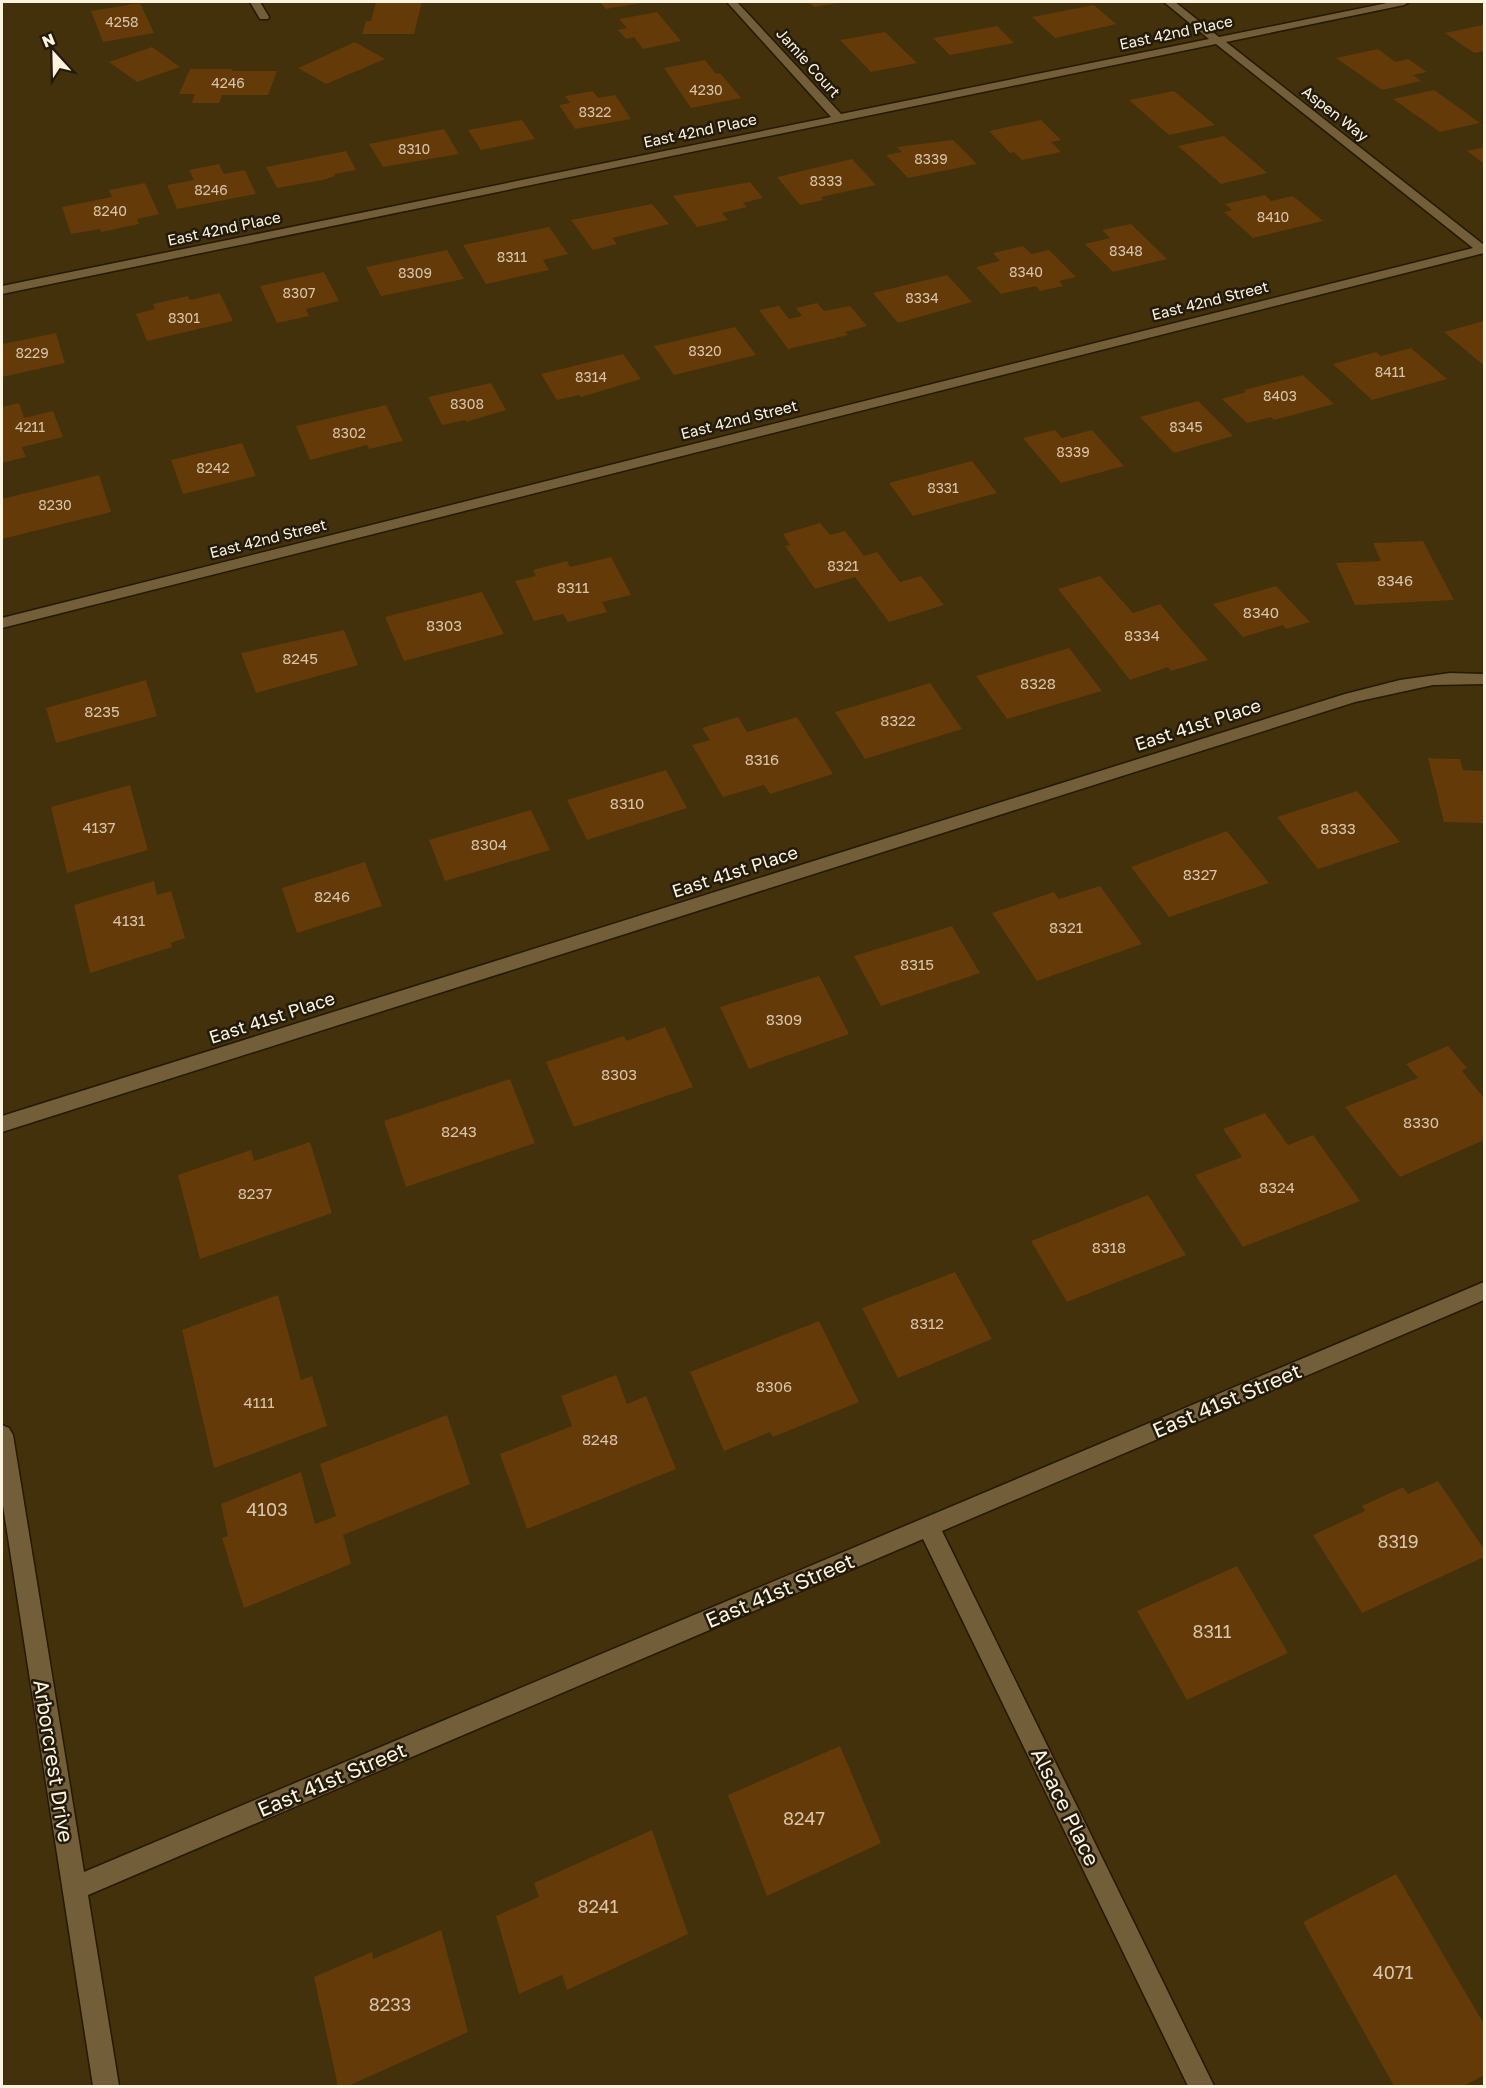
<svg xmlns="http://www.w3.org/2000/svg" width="1486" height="2088" font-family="'Golos Text',sans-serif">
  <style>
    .building { fill: #643a09 }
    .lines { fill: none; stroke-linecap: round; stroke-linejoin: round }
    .minor-casing { stroke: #261900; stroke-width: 3 }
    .minor { fill: #725f3a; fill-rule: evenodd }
    .labels { text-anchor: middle; stroke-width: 5; stroke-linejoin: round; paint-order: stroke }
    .far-number-label { font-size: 14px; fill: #d8c5aa }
    .far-street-label { font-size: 15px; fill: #fef3df; stroke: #221a0b }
    .number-label { font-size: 15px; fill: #d8c5aa }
    .street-label { font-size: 18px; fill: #fef3df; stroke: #221a0b }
    .near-number-label { font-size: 18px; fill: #d8c5aa }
    .near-street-label { font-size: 21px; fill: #fef3df; stroke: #221a0b }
  </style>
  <rect width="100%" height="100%" fill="#42310a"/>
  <path class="building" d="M376,2H422L414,34H362L366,21H371Z
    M600,2H640V3L606,9Z
    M808,2H838V3L814,7Z
    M140,3L154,33L103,42L91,11Z
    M1094,5L1116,24L1055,38L1032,17Z
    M657,12L681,41L643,49L634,37L626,39L618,30L627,28L619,19Z
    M1483,25L1484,51L1474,53L1445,33Z
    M997,26L1014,43L950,55L933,38Z
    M885,32L917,63L871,72L840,40Z
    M355,42L385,59L326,84L298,68Z
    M152,47L180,67L137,82L109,62Z
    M1378,49L1395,62L1408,59L1427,72L1413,75L1421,81L1382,90L1336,58Z
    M705,60L716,74L720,73L741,98L691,108L664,68Z
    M190,69H233L232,71H277L268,95H222L219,103H192L195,94H179Z
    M1434,90L1480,123L1440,132L1393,99Z
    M593,91L598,98L615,95L631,119L575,129L559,105L570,103L565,96Z
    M1174,91L1215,125L1169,135L1129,100Z
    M522,120L535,139L481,150L468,130Z
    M1041,120L1061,140L1051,142L1061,152L1022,160L1014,152L1010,153L989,131Z
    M444,129L459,154L383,167L369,144Z
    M1224,136L1267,173L1221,184L1178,146Z
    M953,140L977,164L908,178L886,155L902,152L897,147Z
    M1484,147V164L1467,151Z
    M346,151L356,170L334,174L335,176L323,180L277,188L266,167Z
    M852,159L876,185L821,197L823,200L800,205L777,177Z
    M219,164L224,174L245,170L256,194L177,209L167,185L194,180L189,170Z
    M750,182L763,198L743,203L747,207L722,213L728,220L697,227L673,196Z
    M145,183L159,214L137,219L139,224L101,232L100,229L71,234L62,207L112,197L109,190Z
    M1265,195L1271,201L1293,196L1323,221L1253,238L1224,212L1232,210L1225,204Z
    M652,204L669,224L612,238L617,244L593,250L571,220Z
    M1131,224L1167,259L1113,272L1085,244L1110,238L1102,230Z
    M549,227L568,254L543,260L549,270L486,284L463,245Z
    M1023,246L1031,254L1049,250L1076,277L1059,281L1063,286L1040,291L1036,286L1001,294L976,267L1000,261L993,253Z
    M447,250L464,279L381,296L366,267Z
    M324,272L339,301L306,309L309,316L277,323L260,286Z
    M947,275L972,302L898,323L873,293Z
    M220,293L233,321L147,341L136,314L155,309L153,304L188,296L190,300Z
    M817,303L824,311L850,306L867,326L845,332L848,335L788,349L759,310L779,306L789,319L802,316L796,308Z
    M1484,321V363L1482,364L1444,332Z
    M735,327L756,355L674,375L654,346Z
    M56,333L65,363L2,377V339L3,344Z
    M1411,348L1447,379L1372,400L1333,364L1376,352L1381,356Z
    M623,354L641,379L581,397L579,395L557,400L541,374Z
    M1303,375L1334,404L1274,420L1271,417L1247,423L1222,399L1246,392L1244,390Z
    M491,383L506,410L466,422L465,420L442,425L428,397Z
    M1198,401L1233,436L1174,453L1140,417Z
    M19,403L24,418L53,411L63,437L22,447L26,457L2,463V407Z
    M386,405L403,441L369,449L367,445L310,460L296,426Z
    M1055,430L1062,438L1092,430L1124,466L1061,483L1023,438Z
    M242,443L256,476L183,494L171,460Z
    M972,461L997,493L913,516L889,483Z
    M99,475L111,512L2,539V499Z
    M820,523L830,535L845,531L864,556L877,552L900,582L921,576L944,605L889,622L855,577L815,589L785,546L790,545L783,534Z
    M1423,541L1454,600L1355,605L1336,563L1381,561L1373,543Z
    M611,557L631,595L602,602L607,612L568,622L563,614L534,621L515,581L536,576L533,570L567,561L570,567Z
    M1100,576L1133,613L1160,604L1208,660L1171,671L1168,667L1130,680L1058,589Z
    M1276,586L1310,622L1286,629L1283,625L1243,637L1213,604Z
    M482,592L504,634L404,661L385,617Z
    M344,630L358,665L256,693L241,653Z
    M1069,648L1102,691L1007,719L976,676Z
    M146,680L157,716L56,743L46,708Z
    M930,683L962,729L865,759L835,712Z
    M738,717L747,732L797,717L833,774L770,794L764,785L723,797L692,745L710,740L702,728Z
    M1428,758L1460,759L1463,770L1484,771V823L1444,822Z
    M666,770L687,808L587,840L567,800Z
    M130,785L148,850L67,873L51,807Z
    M1357,791L1400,842L1318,869L1277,817Z
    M531,810L550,850L445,881L429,840Z
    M1227,831L1269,883L1169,917L1131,867Z
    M365,862L382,906L297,933L282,888Z
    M154,881L157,895L171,891L185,938L171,943L172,947L90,973L74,905Z
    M1100,886L1142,944L1037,981L992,913L1054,892L1059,899Z
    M952,926L980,973L881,1006L854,956Z
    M819,976L849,1034L749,1069L720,1007Z
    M665,1027L693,1087L574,1127L546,1062L624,1036L626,1041Z
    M1448,1046L1467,1068L1462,1071L1484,1098V1140L1400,1177L1345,1107L1418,1078L1406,1064Z
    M510,1079L535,1143L406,1187L384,1121Z
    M1265,1113L1288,1145L1313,1135L1360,1201L1243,1247L1195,1175L1242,1157L1223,1129Z
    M310,1142L332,1213L200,1259L178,1175L251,1150L254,1161Z
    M1148,1195L1186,1255L1067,1302L1031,1241Z
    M955,1272L992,1339L898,1378L862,1308Z
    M278,1295L301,1380L312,1376L327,1426L214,1468L182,1330Z
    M819,1321L859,1402L773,1437L770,1432L724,1451L690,1372Z
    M616,1375L627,1404L646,1396L676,1469L527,1529L500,1454L572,1426L561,1396Z
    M447,1415L470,1484L343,1535L351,1564L244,1608L222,1538L228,1536L221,1504L301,1472L315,1524L336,1516L320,1464Z
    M1438,1481L1484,1549V1557L1362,1613L1313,1535L1365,1511L1362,1506L1403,1487L1408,1494Z
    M1237,1566L1288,1653L1187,1700L1137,1611Z
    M840,1746L881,1843L767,1896L728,1795Z
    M652,1830L688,1934L567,1990L562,1975L519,1994L496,1916L539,1897L534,1883Z
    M1396,1874L1484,2024V2075L1464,2086H1394L1303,1922Z
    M441,1930L468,2032L348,2086H338L314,1977L372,1952L373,1959Z"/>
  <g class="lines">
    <g class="minor-casing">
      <path id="minor" d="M250,2H260L269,17L268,19H260Z
        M727,2H737L841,114L1209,39L1164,2H1175L1219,37L1392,2H1409L1404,5L1226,42L1484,245V253L2,628V618L1473,248L1216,44L2,294V286L831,117Z
        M1450,673L1484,674V684L1433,685L1355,702L2,1132V1116L1345,694L1400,680Z
        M1484,1282V1300L942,1531L1214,2086H1188L923,1539L88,1895L119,2086H93L2,1499V1425L9,1428L13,1435L84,1872Z"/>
    </g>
    <use href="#minor" class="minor"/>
  </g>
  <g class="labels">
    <g class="far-number-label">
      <text x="122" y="27">4258</text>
      <text x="228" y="88">4246</text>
      <text x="706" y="95">4230</text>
      <text x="595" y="117">8322</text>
      <text x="414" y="154">8310</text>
      <text x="931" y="164">8339</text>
      <text x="826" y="186">8333</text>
      <text x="211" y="195">8246</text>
      <text x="110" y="216">8240</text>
      <text x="1273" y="222">8410</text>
      <text x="1126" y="256">8348</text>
      <text x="512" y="262">8311</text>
      <text x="1026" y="277">8340</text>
      <text x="415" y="278">8309</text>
      <text x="299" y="298">8307</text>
      <text x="922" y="303">8334</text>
      <text x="184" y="323">8301</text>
      <text x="705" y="356">8320</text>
      <text x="32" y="358">8229</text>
      <text x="1390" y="377">8411</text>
      <text x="591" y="382">8314</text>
      <text x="1280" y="401">8403</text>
      <text x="467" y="409">8308</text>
      <text x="30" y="432">4211</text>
      <text x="1186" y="432">8345</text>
      <text x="349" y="438">8302</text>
      <text x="1073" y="457">8339</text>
      <text x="213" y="473">8242</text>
      <text x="943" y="493">8331</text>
      <text x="55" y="510">8230</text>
      <text x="843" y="571">8321</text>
    </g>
    <g class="far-street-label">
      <text transform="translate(1176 33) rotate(-12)" y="5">East 42nd Place</text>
      <text transform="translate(808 63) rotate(48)" y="5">Jamie Court</text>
      <text transform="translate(1335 114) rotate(38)" y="5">Aspen Way</text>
      <text transform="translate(700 131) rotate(-12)" y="5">East 42nd Place</text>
      <text transform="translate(224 229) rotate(-12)" y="5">East 42nd Place</text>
      <text transform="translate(1210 301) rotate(-14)" y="5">East 42nd Street</text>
      <text transform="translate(739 420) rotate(-14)" y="5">East 42nd Street</text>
      <text transform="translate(268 539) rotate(-14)" y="5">East 42nd Street</text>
    </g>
    <g class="number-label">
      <text x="1395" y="586">8346</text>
      <text x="573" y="593">8311</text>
      <text x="1261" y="618">8340</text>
      <text x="444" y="631">8303</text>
      <text x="1142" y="641">8334</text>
      <text x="300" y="664">8245</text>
      <text x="1038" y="689">8328</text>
      <text x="102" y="717">8235</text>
      <text x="898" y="726">8322</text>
      <text x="762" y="765">8316</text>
      <text x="627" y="809">8310</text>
      <text x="99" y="833">4137</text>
      <text x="1338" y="834">8333</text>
      <text x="489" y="850">8304</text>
      <text x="1200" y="880">8327</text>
      <text x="332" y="902">8246</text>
      <text x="129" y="926">4131</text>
      <text x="1066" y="933">8321</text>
      <text x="917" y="970">8315</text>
      <text x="784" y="1025">8309</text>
      <text x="619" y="1080">8303</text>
      <text x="1421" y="1128">8330</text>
      <text x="459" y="1137">8243</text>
      <text x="1277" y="1193">8324</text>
      <text x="255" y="1199">8237</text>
      <text x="1109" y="1253">8318</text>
      <text x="927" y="1329">8312</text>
      <text x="774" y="1392">8306</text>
      <text x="259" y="1408">4111</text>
      <text x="600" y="1445">8248</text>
    </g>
    <g class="street-label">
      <text transform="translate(1198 725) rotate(-18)" y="6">East 41st Place</text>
      <text transform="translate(735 872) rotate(-18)" y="6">East 41st Place</text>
      <text transform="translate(272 1018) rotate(-18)" y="6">East 41st Place</text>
    </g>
    <g class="near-number-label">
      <text x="267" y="1516">4103</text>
      <text x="1398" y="1548">8319</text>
      <text x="1212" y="1638">8311</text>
      <text x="804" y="1825">8247</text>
      <text x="598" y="1913">8241</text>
      <text x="1393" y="1979">4071</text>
      <text x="390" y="2011">8233</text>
    </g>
    <g class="near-street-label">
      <text transform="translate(1227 1401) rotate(-23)" y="7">East 41st Street</text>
      <text transform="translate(780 1591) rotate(-23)" y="7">East 41st Street</text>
      <text transform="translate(53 1761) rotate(81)" y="7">Arborcrest Drive</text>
      <text transform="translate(332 1780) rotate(-23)" y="7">East 41st Street</text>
      <text transform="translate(1065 1807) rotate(64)" y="7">Alsace Place</text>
    </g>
  </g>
  <rect width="1486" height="2088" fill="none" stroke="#fef3df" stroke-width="6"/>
  <g transform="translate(54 54) rotate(338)" stroke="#221a0b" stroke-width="4.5" paint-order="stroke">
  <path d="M0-4.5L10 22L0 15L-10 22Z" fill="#fef3df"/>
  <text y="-9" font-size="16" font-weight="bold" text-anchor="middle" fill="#fef3df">N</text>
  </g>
</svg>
